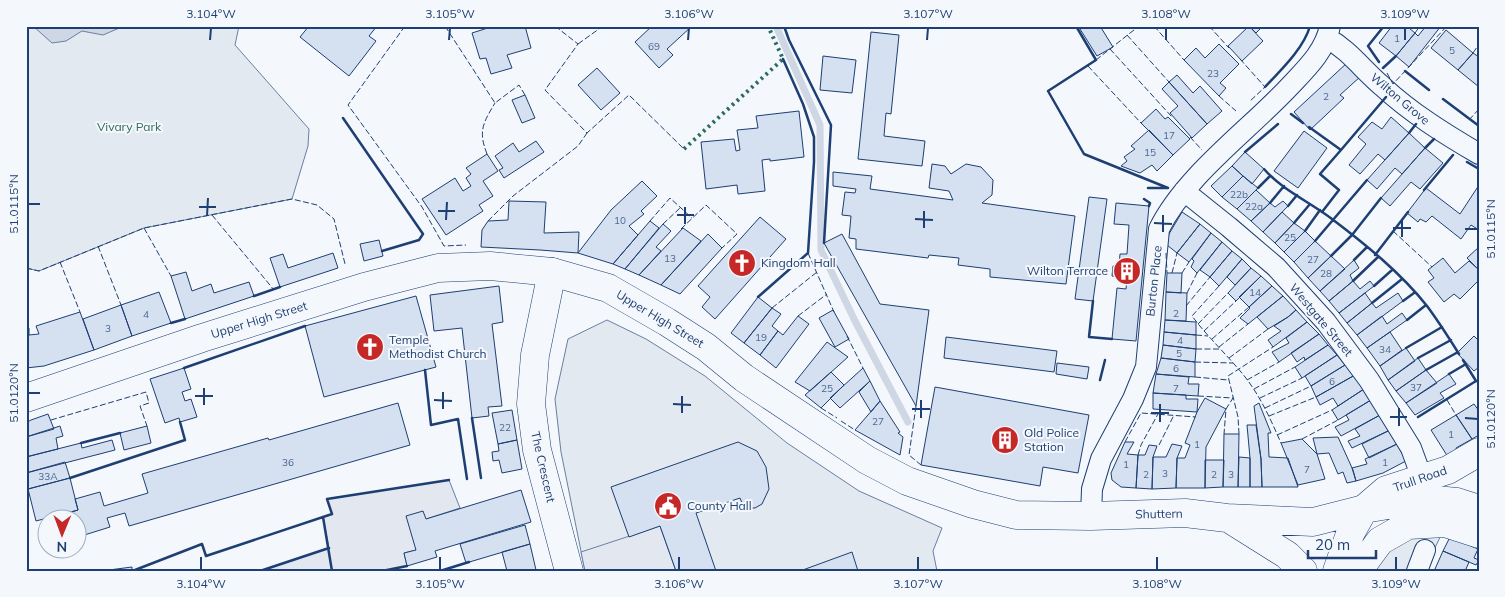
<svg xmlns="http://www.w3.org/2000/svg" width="1505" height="597" font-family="Mulish,sans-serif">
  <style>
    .green { fill: #e3e9f0; stroke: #687fa3 }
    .parking { fill: #e3e8f0; stroke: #687fa3 }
    .water { fill: #cfd7e4; stroke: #687fa3 }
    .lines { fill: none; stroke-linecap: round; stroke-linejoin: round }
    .stream { stroke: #cfd7e4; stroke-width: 7 }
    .building { fill: #d5e0f0; stroke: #1d3f73 }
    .street-casing { stroke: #1d3f73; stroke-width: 22 }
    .secondary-casing { stroke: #1d3f73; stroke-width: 29 }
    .primary-casing { stroke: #1d3f73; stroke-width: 29 }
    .street { stroke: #f4f7fb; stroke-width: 20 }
    .secondary { stroke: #f4f7fb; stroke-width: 28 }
    .primary { stroke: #f4f7fb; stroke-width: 28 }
    .hedge { stroke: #2c6c60; stroke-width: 4; stroke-dasharray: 2.5 4; stroke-linecap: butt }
    .fence { stroke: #1d3f73; stroke-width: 1; stroke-dasharray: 6 2.5; stroke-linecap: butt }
    .wall { stroke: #1d3f73; stroke-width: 2.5 }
    .ticks { fill: none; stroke: #1d3f73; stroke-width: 2 }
    .labels { text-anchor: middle; stroke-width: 4; stroke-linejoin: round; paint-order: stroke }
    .number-label { font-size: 10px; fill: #4b6792 }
    .street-label { font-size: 12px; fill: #1d3f73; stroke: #f4f7fb }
    .park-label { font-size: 12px; fill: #2c6c60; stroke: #f4f7fb }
    .poi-label { font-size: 12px; fill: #1d3f73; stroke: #f4f7fb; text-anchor: start }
    .neatline { fill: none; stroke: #1d3f73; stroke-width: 2 }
    .ticks-label { font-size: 12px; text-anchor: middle; fill: #1d3f73 }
  </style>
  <rect width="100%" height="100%" fill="#f4f7fb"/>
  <path class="green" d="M26,26H239L235,45L309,129L308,146L292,199L144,228L39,271L26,268Z
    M607,320L646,339L705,376L787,443L859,491L942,528L933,551L937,571H585L561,452L555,399L568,339Z
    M1442,533L1434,550L1407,571H1372C1392,544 1408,534 1442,533Z"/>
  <path class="parking" d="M449,480L460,508L426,519L416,550L404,553L407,566L382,571H260L329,548L323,517L332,514L327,499Z
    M660,526L676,571H585L581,552Z"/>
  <path class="water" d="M33,26H124L103,35L82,31L66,41L52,43Z"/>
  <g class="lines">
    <path class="stream" d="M776,26L820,125L821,250L855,321L908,422"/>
  </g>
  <path class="building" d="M309,26H377L369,36L376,41L349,76L300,37Z
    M494,26H525L531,48L507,55L512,68L491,74L486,58L480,59L472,33Z
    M652,26H692L667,49L673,55L659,68L635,42Z
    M1085,26H1100L1113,47L1097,56L1080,29Z
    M1249,26H1263L1256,33Z
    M1249,26L1263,41L1242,61L1228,46Z
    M1392,26H1410L1409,28L1415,33L1396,56L1379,43Z
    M1426,26H1441L1409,67L1396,56L1415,33L1418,36Z
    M1446,30L1473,53L1458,70L1431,48Z
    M871,32L899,35L891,114L886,113L884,136L925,141L922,166L858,159Z
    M1219,44L1239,64L1220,83L1226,88L1219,96L1184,60L1196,48L1205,58Z
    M1473,53L1479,57V87L1458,70Z
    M823,56L856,60L852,93L820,90Z
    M1348,62L1361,76L1340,95L1344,98L1310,130L1294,112Z
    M597,68L620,93L601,110L578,85Z
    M1177,75L1193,93L1200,86L1222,111L1207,124L1169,82Z
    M1169,82L1207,124L1192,138L1170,113L1178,106L1162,89Z
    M525,95L535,118L522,123L512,100Z
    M1156,109L1165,119L1168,117L1190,139L1173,155L1141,123Z
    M799,111L804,157L770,161V159L762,160L765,191L738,194L737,185L706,189L701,142L734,139L736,151L740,150L737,130L758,128L756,116Z
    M1391,117L1409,133L1385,160L1378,154L1360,174L1349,165L1366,144L1358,137L1372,122L1382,129Z
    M1149,130L1173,155L1157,171L1152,165L1140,173L1121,166L1127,161L1124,157L1135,149L1131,146Z
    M1304,131L1327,148L1298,188L1274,171Z
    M1409,133L1425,148L1402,174L1395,168L1377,189L1367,180Z
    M536,141L544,152L504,178L499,170L503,168L495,156L513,143L519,152Z
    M1425,148L1443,163L1420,189L1411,182L1390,206L1381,198Z
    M1245,152L1264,169L1252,184L1232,166Z
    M487,154L498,171L483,181L493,196L479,205L483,211L446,235L422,199L455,178L463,191L471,186L466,178L471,174L466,168Z
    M932,164L945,166L951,174L966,164L981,167L993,180L992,195L982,203L1075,216L1066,284L990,277V269L958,265L959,258L929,255L928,258L856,249V239L849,238L851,216L842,215L845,192L855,193L856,189L833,186V172L872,176L870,189L953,200L949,191L929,188Z
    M1232,166L1243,176L1222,197L1211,186Z
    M1243,176L1258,188L1237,209L1222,197Z
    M642,181L657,196L641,211L644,214L629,226L638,235L613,264L578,253L611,210Z
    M1479,185V230L1471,225L1461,239L1432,216L1426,222L1420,219L1418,222L1407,213L1426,188L1460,214Z
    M1256,190L1270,203L1251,221L1237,209Z
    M1089,197L1107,199L1093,301L1075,299Z
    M509,201L546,202L544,233L579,232L578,253L540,250L481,247L482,230L488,221L508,220Z
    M1283,201L1288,206L1263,232L1251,221L1270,203L1275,207Z
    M1116,203L1149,206L1136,341L1112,339L1117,288L1126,289L1127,278L1112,276L1113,266H1119L1120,254H1127L1129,225L1114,224Z
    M1182,212L1200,224L1177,253L1167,245L1169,234Z
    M1282,212L1294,223L1275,243L1263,232Z
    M760,217L786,239L715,319L702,307L710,297L698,286Z
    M650,221L659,228L625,269L613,264Z
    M1294,223L1305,231L1284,252L1275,243Z
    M663,224L671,231L656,247L661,251L639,275L625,269Z
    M1200,224L1211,233L1189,262L1177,253Z
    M683,228L701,241L661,285L639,275Z
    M1305,231L1315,241L1294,262L1284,252Z
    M1211,233L1222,242L1197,273L1191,267L1194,261L1192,259Z
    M708,234L722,248L680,294L661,285Z
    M842,234L880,304L929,310L916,406L824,243Z
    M379,240L383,256L364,261L360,244Z
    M1315,241L1331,256L1308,278L1294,262Z
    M1222,242L1232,251L1210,277L1200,270Z
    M1479,247V270L1467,258Z
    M1232,251L1242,259L1219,286L1210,277Z
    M333,253L338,268L280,287L270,258L283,254L288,268Z
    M1331,256L1345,269L1320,291L1308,278Z
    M1443,258L1455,273L1469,261L1479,270V280L1460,299L1454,294L1444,302L1428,282L1434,278L1428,270Z
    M1242,259L1251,268L1235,285L1227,277Z
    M1354,260L1359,268L1350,275L1353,281L1329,301L1320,291Z
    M1251,268L1261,276L1236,301L1228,293Z
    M186,272L192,291L211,284L214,293L249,282L254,296L185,319L171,276Z
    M1167,273H1182L1181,293L1166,292Z
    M1261,276L1272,286L1249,307L1239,297Z
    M1353,281L1360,289L1370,281L1374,286L1339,313L1329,301Z
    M499,286L503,322L492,324L502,406L488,407L489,416L472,418L462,328L434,331L430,295Z
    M1272,286L1283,296L1248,324L1240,318L1250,308L1249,307Z
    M159,292L171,323L132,336L121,305Z
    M1166,292L1187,293L1186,321L1165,320Z
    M1365,293L1372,303L1347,323L1339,313Z
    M1398,293L1403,301L1357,335L1347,323L1372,303L1376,308Z
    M416,296L436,367L324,397L305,326Z
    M1283,296L1296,310L1288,317L1268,329L1257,317Z
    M758,297L772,308L744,343L731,333Z
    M121,305L132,336L94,350L83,319Z
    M772,308L781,314L772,326L778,331L760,355L744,343Z
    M833,310L849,339L835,347L819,318Z
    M1296,310L1307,322L1273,347L1268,340L1281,331L1274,326L1288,317Z
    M80,312L94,350L44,366L26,368V326L29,328V335L39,334L36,326Z
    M1402,313L1407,320L1367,348L1357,335L1382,316L1387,324Z
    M798,316L809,324L776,368L760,355L778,331L783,335Z
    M1165,320L1196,322V335L1164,332Z
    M1307,322L1319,334L1279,362L1272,352L1289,343L1286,338Z
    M1164,332L1196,335V349L1163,345Z
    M1390,332L1402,350L1380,366L1367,348Z
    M1319,334L1328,345L1305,360L1304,357L1297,362L1291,353Z
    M1474,336L1479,341V367L1474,371L1457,353Z
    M946,337L1057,351L1054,372L944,358Z
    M827,342L848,357L810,391L795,382Z
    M1163,345L1196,349L1195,362L1161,358Z
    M1328,345L1337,355L1302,378L1295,367Z
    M1406,348L1415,361L1388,380L1380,366Z
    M1337,355L1345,365L1311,386L1305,376Z
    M1161,358L1195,362V377L1156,374Z
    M1418,358L1426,370L1396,391L1388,380Z
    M1057,363L1089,367L1087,379L1056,374Z
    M1345,365L1355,375L1316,397L1311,386Z
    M184,368L191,389L182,392L185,401L191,399L197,417L180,422L179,418L165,423L150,379Z
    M863,368L870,381L840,408L830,398Z
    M1426,370L1437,383L1406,403L1396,391Z
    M831,372L844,385L821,408L805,395Z
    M1156,374L1189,377L1188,384H1199L1198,396L1153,393Z
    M1449,374L1456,384L1440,393L1444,398L1415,415L1406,403Z
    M1355,375L1364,389L1338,406L1333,398L1320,405L1316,397Z
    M870,381L880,401L871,412L859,392Z
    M935,387L1089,415L1078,473L1043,467L1040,486L921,465Z
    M1364,389L1371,400L1338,420L1332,410Z
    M1153,393L1186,395V399H1198L1197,412L1153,409Z
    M1205,398L1226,409L1206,447L1205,488H1176L1177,458H1185L1190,445L1185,443L1197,412Z
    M1371,400L1380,415L1341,436L1335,427L1349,420L1346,415Z
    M880,401L900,432L898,433L903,437L900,455L855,430Z
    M398,403L410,445L129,526L125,513L107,518L110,527L78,537V520H61L59,516L78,510L75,499L100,492L104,506L148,493L142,474L268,438L269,440Z
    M1259,403L1271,433H1268L1269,457L1288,458L1298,487H1262L1261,459L1254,406Z
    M1474,404L1479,411V435L1472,439L1456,415Z
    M512,410L517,440L498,444L492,413Z
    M48,414L54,429L26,437V423L31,420Z
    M1380,415L1390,430L1352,448L1348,441L1360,436L1355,429Z
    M1456,415L1472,439L1456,448L1457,452L1448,457L1431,430Z
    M1247,425H1256L1261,459L1262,487H1250V458Z
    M60,426L63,436L56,438L58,449L26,457V437Z
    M147,426L151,443L124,450L120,433Z
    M1390,430L1397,444L1369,458L1362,444Z
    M1224,434H1239L1238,487H1223Z
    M1338,437L1353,470L1356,481L1347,483L1343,472L1338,474L1329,453L1317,454L1313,438Z
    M1302,439L1317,454L1325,479L1298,485L1281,443Z
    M112,440L115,450L26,473V457L81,443L82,448Z
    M517,440L522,469L502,473L499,460L493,461L492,452L499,451L498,444Z
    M738,442L757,451L766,467L769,489L762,504L755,508H744L740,498L696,513L716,571H676L660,526L629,537L611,487Z
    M1125,442H1134L1127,454L1138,455L1136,488L1121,487L1112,480L1111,473Z
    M1172,444L1182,446L1177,458L1176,488L1152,489L1153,457H1166Z
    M1397,444L1406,461L1383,473L1356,481L1352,468L1367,464L1365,459Z
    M1149,445L1157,446L1153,457L1152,489L1136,488L1138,455H1145Z
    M1239,457L1250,458V487H1238Z
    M1205,460H1224L1223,487L1205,488Z
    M65,462L70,478L28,489L26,473Z
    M70,478L78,510L36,521L28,489Z
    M521,490L531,522L435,551L437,557L407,566L404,553L416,550L406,516L423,511L426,519Z
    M525,525L530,544L466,563L460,544Z
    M1450,537L1478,549L1474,558L1479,560L1476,565L1443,551Z
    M530,544L536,570L507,571L502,552Z
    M1443,551L1469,562L1466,569L1469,571H1439L1435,569Z
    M852,552L858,571H800Z
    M132,567V571H101Z"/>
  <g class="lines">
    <g class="street-casing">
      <path id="street" d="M1327,38C1349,50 1363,70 1382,86C1411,113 1445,134 1479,154
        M1184,191L1229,227L1276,267L1326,322L1369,380L1411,448L1422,478
        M1091,516L1092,489L1101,459L1133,399L1146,367L1159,229C1185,176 1249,130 1290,86C1307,68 1325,51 1330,26
        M1417,571L1425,550"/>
    </g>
    <g class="secondary-casing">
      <path id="secondary" d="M552,272L535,355L531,404L537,450L569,571
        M1364,509L1386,490L1448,470L1479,452"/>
    </g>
    <g class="primary-casing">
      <path id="primary" d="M26,398L202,338L364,287L438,268L490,266L552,272L608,288L667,322L706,347L744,378L867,460L907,481L973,504L1016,515L1091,516L1185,513L1227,518L1313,522L1364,509L1424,499L1457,502L1479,509
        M1228,518L1287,555L1303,571
        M1337,571L1350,534L1364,509
        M1358,571L1380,541L1408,525L1445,523L1479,534"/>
    </g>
    <use href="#street" class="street"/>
    <use href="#secondary" class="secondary"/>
    <use href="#primary" class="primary"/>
    <path class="hedge" d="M684,149L783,59L768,26"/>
    <path class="fence" d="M405,26L348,105L422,207L444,246L466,245
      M445,26L495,103L519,85L525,95
      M555,26L578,44L545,90L587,133L629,95L684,149
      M1154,26L1184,60
      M1209,26L1229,48
      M1415,33L1420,26
      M1127,35L1169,82
      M578,44L603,26
      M1110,49L1172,117
      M1473,53L1479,44
      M1240,59L1265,87L1249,102
      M1096,60L1139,26
      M1088,66L1141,123
      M1387,73L1393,84L1447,26
      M1219,96L1236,111
      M1469,120L1479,109
      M1190,137L1202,150
      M487,154C478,131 483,123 495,103
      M212,215L274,290
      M488,221L513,196L578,146L587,133
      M650,221L670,198L692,218
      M663,224L680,208
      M144,228L171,276
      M681,229L706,205L737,234L722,248
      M1393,231L1432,267
      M98,246L121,305
      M808,253L834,312
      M1166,253L1167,273
      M60,262L80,312
      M26,268L39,271L144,228L292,199L317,205L334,219L345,264
      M1172,273L1177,253
      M1182,273L1189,262
      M1219,286L1192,316C1207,336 1225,353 1241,372C1259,393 1270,418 1281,443
      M1187,293L1197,273
      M1186,306L1210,277
      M772,308L817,272
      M798,316L827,294
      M1198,324L1228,293
      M1204,331L1236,301
      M1196,335L1208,336
      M847,336L863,368
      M1212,339L1249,307
      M1219,347L1248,324
      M1196,349H1221
      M1229,358L1268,329
      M1195,362L1233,363
      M1195,377L1228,380
      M1247,380L1279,362
      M1476,381L1479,385
      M1254,389L1295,367
      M1198,396L1233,398L1226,409L1224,434
      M1260,398L1302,378
      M1447,400L1456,415
      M916,406L909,455L921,465
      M821,408L837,418
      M1265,408L1311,386
      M1269,416L1316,397
      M51,420L146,392L149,403L140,406L147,426
      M841,421L855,430
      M1239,434L1238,417L1228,376L1273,347
      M1277,435L1332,410
      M1302,439L1338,420
      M1125,442L1141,413L1196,417
      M1159,445L1174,415
      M1138,455L1141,445L1158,414"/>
    <path class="wall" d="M784,26L789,40L831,125L824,243
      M1076,26L1096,60L1048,91L1084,154L1168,188H1148
      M1379,62L1368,46L1384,26
      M1383,68L1396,56
      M1405,71L1429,90
      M1265,87C1281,70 1304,48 1310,26
      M1443,99L1479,126
      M1291,114L1303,123
      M343,118L423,234L419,240L382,251
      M1309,127L1341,150L1320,174L1339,190L1322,212
      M1409,133L1416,124
      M1425,148L1434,139
      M1341,150L1386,97
      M1245,152L1278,124
      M1467,162L1479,169
      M1264,169C1282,190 1310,202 1332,219C1365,244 1401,273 1427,306C1439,322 1449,338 1459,354
      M1258,188L1270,176
      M1424,190L1453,155
      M1144,199L1150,203L1149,206
      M1270,203L1284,186
      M1288,206L1297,195
      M1294,223L1310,204
      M1305,231L1320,210
      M1315,241L1367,180
      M1375,255L1408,212
      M1331,256L1352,235L1381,198
      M1354,260L1367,247
      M1353,281L1378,257
      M1374,286L1392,270
      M254,296L280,287
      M758,297L808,253L814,162V137L803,104L783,59
      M1093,301L1089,337L1112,339
      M1403,301L1414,293
      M1372,303L1402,279
      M1407,320L1426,305
      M171,323L185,319
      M1406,348L1442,327
      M1418,358L1451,340
      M184,368L305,326
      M425,370L431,425L458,419L467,479
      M1426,370L1458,352
      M1449,374L1466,364
      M1100,380L1105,360
      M1418,417L1476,381L1463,360
      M472,418L481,478
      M81,443L120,433
      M70,478L185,440L180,422
      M323,517L332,571
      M135,570L202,544L206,556L332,514L327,499L449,480
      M260,571L329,548
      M382,571L407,566
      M440,571L469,562"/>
  </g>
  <path class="ticks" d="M210,40L211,28M449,40L450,28M688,40L689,28M927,40L928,28M1166,40V28M1405,40V28M28,204H40M199,207H216M438,211H455M677,215H694M207,216L208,198M915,219L933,220M446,220L447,202M1154,223L1172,224M685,224V207M924,228V211M1393,228H1411M1465,229H1478M1163,232V215M1402,237V219M28,393H40M195,396H213M434,400L452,401M673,404L691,405M204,405V388M443,409V392M912,409H930M682,413V396M1151,413H1169M1390,417H1407M921,418V400M1465,418L1478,419M1160,422V404M1399,426V408M201,570V557M440,570V557M679,570V557M918,570V557M1157,570V557M1396,570V557"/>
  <defs>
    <g id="church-disc" transform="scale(1.4375)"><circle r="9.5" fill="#c62828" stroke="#f4f7fb"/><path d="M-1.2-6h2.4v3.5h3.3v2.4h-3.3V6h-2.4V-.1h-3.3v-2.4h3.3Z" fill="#fff"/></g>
    <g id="building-disc" transform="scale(1.4375)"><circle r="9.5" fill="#c62828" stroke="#f4f7fb"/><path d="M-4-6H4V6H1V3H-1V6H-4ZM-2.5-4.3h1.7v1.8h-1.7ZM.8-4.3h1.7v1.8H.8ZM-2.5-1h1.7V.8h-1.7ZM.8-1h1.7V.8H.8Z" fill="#fff"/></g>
    <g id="civic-disc" transform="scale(1.4375)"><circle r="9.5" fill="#c62828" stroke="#f4f7fb"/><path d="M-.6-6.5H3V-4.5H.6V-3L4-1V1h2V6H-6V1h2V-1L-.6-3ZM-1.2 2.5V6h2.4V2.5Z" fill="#fff"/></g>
  </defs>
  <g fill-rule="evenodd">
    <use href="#church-disc" x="742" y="263"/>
    <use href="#building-disc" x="1127" y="271"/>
    <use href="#church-disc" x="370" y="347"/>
    <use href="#building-disc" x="1005" y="440"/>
    <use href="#civic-disc" x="668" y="506"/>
  </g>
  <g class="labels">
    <g class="number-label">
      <text x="1397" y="42">1</text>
      <text x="654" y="50">69</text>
      <text x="1452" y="54">5</text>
      <text x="1213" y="77">23</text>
      <text x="1326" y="100">2</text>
      <text x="1169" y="139">17</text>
      <text x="1150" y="156">15</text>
      <text x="1239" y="198">22b</text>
      <text x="1254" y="210">22a</text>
      <text x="620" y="224">10</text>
      <text x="1290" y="241">25</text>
      <text x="670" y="262">13</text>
      <text x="1313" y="263">27</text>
      <text x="1326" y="277">28</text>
      <text x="1255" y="296">14</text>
      <text x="1176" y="317">2</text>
      <text x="146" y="318">4</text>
      <text x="108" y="332">3</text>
      <text x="761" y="341">19</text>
      <text x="1180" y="344">4</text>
      <text x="1385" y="353">34</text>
      <text x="1179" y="357">5</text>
      <text x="1176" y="372">6</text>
      <text x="1332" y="385">6</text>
      <text x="1416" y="391">37</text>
      <text x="827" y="392">25</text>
      <text x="1176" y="392">7</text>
      <text x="878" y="425">27</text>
      <text x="505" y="431">22</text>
      <text x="1451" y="438">1</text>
      <text x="1197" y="448">1</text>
      <text x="288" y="466">36</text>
      <text x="1385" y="466">1</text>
      <text x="1126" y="468">1</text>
      <text x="1307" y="473">7</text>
      <text x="1165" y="477">3</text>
      <text x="1146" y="478">2</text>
      <text x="1214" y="478">2</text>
      <text x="1231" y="478">3</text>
      <text x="48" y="480">33A</text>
    </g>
    <g class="street-label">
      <text transform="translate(1400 99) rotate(40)" y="4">Wilton Grove</text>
      <text transform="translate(1154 281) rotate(-84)" y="4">Burton Place</text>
      <text transform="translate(660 319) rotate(31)" y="4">Upper High Street</text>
      <text transform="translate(259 320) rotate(-17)" y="4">Upper High Street</text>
      <text transform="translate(1321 320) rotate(50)" y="4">Westgate Street</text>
      <text transform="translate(543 467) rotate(77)" y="4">The Crescent</text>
      <text transform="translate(1420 479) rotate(-19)" y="4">Trull Road</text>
      <text transform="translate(1159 514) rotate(-1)" y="4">Shuttern</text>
    </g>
    <g class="park-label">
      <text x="129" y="131">Vivary Park</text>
    </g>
    <g class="poi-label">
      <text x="761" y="267">Kingdom Hall</text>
      <text x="1108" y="275" text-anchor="end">Wilton Terrace</text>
      <text x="389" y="344">Temple<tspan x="389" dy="14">Methodist Church</tspan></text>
      <text x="1024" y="437">Old Police<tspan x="1024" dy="14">Station</tspan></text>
      <text x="687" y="510">County Hall</text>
    </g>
  </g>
  <rect width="1505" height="597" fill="none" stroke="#f4f7fb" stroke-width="55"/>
  <g transform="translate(62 534) rotate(181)"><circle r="24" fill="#f4f7fb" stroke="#9eadc5"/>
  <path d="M0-4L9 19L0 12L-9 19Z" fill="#c62828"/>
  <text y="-8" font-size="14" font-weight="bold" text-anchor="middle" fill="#1d3f73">N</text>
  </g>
  <path d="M1308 550v8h68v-8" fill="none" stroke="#1d3f73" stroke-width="2.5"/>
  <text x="1315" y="550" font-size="15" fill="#1d3f73" stroke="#f4f7fb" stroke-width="4" paint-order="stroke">20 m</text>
  <rect x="28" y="28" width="1450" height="542" class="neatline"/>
  <g class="ticks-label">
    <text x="211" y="18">3.104°W</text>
    <text x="450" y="18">3.105°W</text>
    <text x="689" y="18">3.106°W</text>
    <text x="928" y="18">3.107°W</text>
    <text x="1166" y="18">3.108°W</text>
    <text x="1405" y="18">3.109°W</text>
    <text transform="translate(14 204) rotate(-90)" y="4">51.0115°N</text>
    <text transform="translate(1491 229) rotate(-90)" y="4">51.0115°N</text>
    <text transform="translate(14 393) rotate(-90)" y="4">51.0120°N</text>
    <text transform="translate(1491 419) rotate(-90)" y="4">51.0120°N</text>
    <text x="201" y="588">3.104°W</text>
    <text x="440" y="588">3.105°W</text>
    <text x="679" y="588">3.106°W</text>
    <text x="918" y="588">3.107°W</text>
    <text x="1157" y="588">3.108°W</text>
    <text x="1396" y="588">3.109°W</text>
  </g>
</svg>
